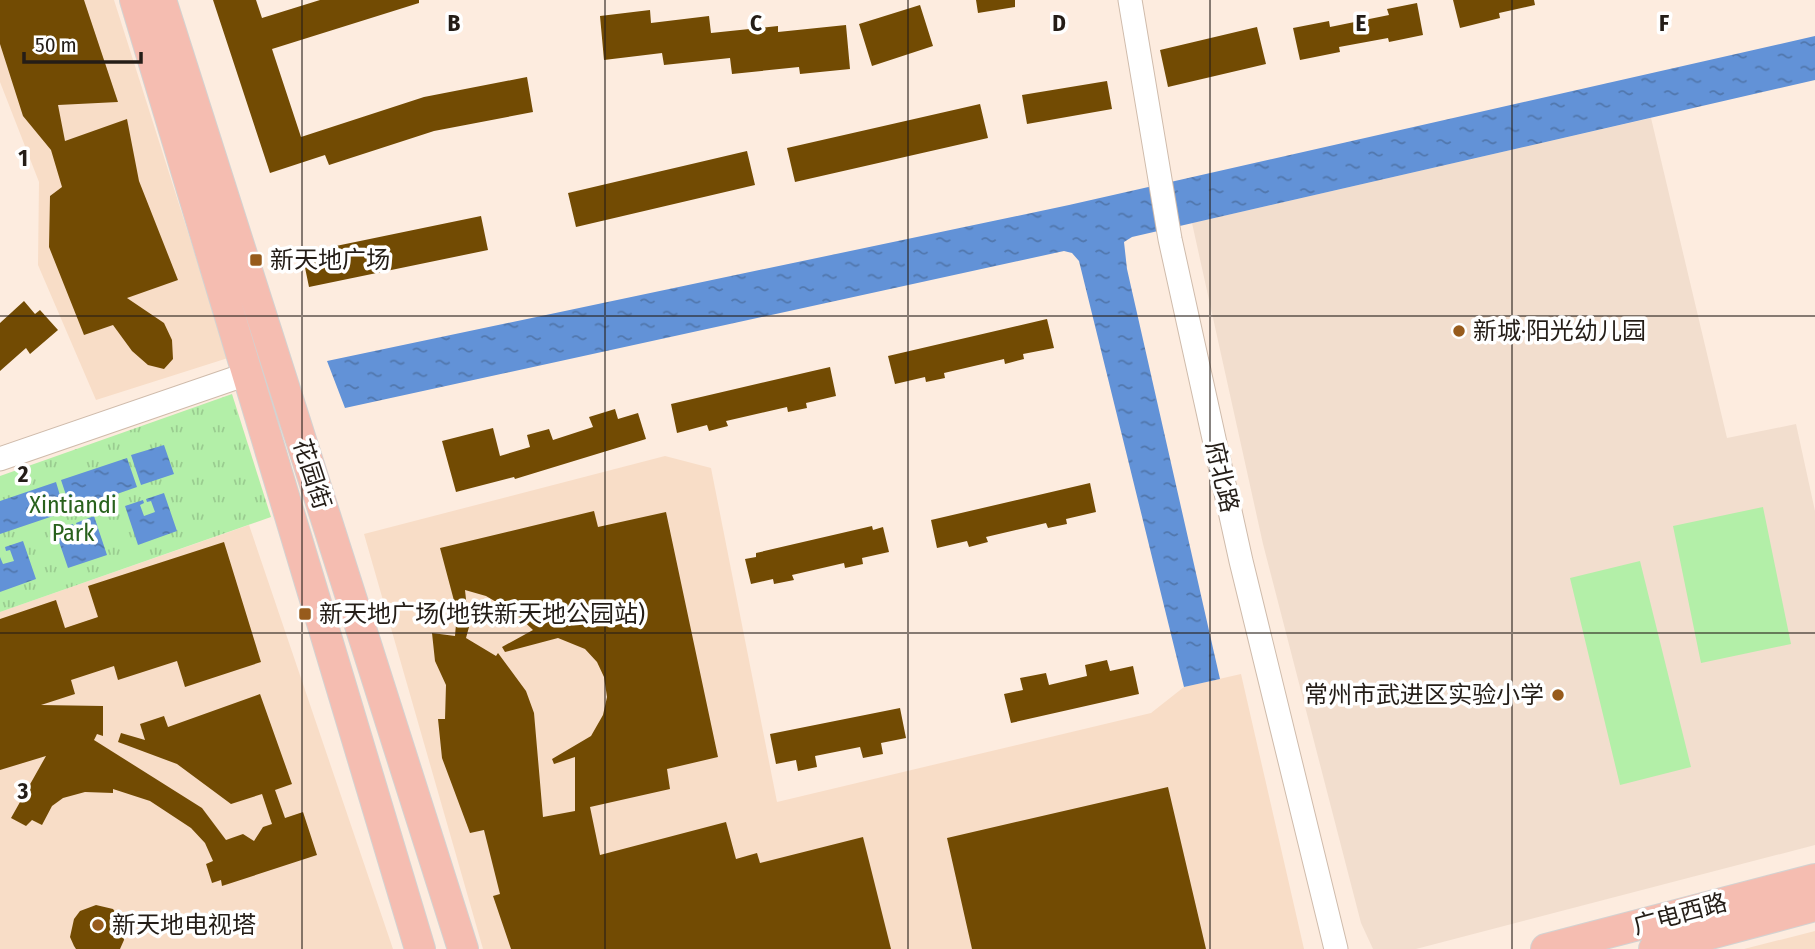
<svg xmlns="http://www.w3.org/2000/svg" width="1815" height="949" font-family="'Fira Sans Condensed','Noto Sans SC',sans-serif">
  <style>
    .built { fill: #f8ddc7 }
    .education { fill: #f2dece }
    .park { fill: url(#park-tufts) }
    .garden { fill: #b3efa8 }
    .water { fill: url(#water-ripples) }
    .building { fill: #724b03; fill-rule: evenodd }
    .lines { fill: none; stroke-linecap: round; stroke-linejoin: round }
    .minor-casing { stroke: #cfbbab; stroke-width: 25 }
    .major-casing { stroke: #d3d2d1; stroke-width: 32 }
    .minor { stroke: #fff; stroke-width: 23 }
    .major { stroke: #f5bdb1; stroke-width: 30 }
    .grid { fill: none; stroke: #241d17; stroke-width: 2; stroke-opacity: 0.55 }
    .poi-dot { fill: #975b1c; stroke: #fff; stroke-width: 2.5 }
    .labels { text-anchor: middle; stroke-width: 7; stroke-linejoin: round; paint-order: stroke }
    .poi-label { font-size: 24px; fill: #241d17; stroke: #fff; text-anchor: start }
    .street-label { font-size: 24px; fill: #241d17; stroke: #fff }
    .park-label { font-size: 24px; fill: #28611c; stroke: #fff }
    .grid-label { font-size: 23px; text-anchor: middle; font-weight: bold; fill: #241d17; stroke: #fff; stroke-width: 7; stroke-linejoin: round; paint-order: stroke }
  </style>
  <defs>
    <pattern id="park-tufts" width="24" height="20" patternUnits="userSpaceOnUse" patternTransform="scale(1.75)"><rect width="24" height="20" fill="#b3efa8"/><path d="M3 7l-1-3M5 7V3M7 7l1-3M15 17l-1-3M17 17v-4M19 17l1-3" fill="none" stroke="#9acc90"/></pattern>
    <pattern id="water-ripples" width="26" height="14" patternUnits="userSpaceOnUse" patternTransform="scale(1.75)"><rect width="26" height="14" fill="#6292d7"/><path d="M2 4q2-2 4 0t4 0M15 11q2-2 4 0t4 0" fill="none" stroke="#5177ad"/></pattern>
  </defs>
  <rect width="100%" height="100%" fill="#fdecdf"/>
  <path class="built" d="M0,0H114L228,358L96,400L38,265L39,182L0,82Z
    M665,456L711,468L777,802L1151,713L1184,687L1241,674L1304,949H483L364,534Z
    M249,525L393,949H0V612Z
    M1815,931V949H1744Z"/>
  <path class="education" d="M1651,118L1727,438L1796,424L1815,511V845L1416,949H1373L1361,923L1263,544L1192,223Z"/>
  <path class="park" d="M232,394L271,517L0,612V476Z"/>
  <path class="garden" d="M1763,507L1791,644L1701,663L1673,526Z
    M1640,561L1691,767L1620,785L1570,578Z"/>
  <path class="water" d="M1815,36V80L1132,237L1124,242L1127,269L1220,679L1184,687L1079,261L1072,253L1064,251L345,408L327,361L1069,205Z
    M164,445L174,474L141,485L131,455Z
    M127,458L137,487L71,510L61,480Z
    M56,482L65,512L0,534V501Z
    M164,493L177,531L138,545L125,506L143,500L144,503L140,505L144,516L155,512L151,501L147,502L146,499Z
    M94,516L107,555L68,568L55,530L73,524L74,527L70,529L73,539L84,536L81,525L77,526L76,523Z
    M23,541L36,579L0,592V557L3,564L14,561L10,550L6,551L5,547Z"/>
  <path class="building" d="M0,0H84L118,102L58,105L65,141L127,119L139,181L178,280L127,298L164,323L172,340L173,359L164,369L148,365L132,351L113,325L84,335L49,247L50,196L62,187L51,150L23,116L0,44Z
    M213,0H256L262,18L320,0H419V3L272,49L301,137L424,97L527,77L533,112L434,131L329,165L325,155L270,173Z
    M976,0H1015V7L978,13Z
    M1453,0H1534L1535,5L1499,13L1500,18L1460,28Z
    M1417,3L1423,35L1389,42L1388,38L1339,47L1340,52L1300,60L1293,28L1329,21L1330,27L1389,15L1387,9Z
    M920,5L933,46L872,66L859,24Z
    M650,10L651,23L709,16L711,33L778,26V32L846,25L850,69L800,74L799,67L732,74L730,58L664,65L662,53L604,60L600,16Z
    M1257,27L1266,64L1168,87L1160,50Z
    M1107,81L1112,109L1027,124L1022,95Z
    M980,104L988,138L795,182L787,148Z
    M747,151L755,185L576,227L568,193Z
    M481,216L488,250L309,287L302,253Z
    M24,301L35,314L40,310L58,330L30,354L26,348L0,371V323Z
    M1047,319L1054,348L1023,354L1024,359L1005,364L1004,359L944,373L945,378L926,382L925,377L895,384L888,356Z
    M830,367L836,396L806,403L807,408L788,412L787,407L726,421L728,426L709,431L707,425L677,433L671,404Z
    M615,409L618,419L638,413L646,439L515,479L514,477L456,492L442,441L493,428L500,456L530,447L527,435L549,429L553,440L593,427L589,417Z
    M1090,483L1096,512L1066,519L1067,524L1048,528L1046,523L986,537L988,542L969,547L967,541L937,548L931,520Z
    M594,511L598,527L666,512L718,757L667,769L670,789L590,807L600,855L726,822L736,859L757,853L760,863L863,837L891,949H511L493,896L500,894L484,830L470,833L442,758L438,719H445L446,685L435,661L432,633L455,636L457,612L440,548ZM465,590L486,596L515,613L533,630L502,647L505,652L558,638L585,649L597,662L604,677L607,697L603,715L591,736L552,759L554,764L575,757V811L543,817L534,713L526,691L498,653L496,656L466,638L469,627Z
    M872,526L873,530L883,527L889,552L862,558L863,564L845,568L844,563L792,575L794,580L774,584L773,579L751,584L745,559L756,557V553Z
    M224,542L261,662L185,687L177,661L118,680L114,666L71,680L75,694L41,705L103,706V736L97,734L94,740L202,808L226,840L243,834L254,841L263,827L272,824L262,794L231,804L177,764L118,742L121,733L145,740L140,724L164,716L168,727L260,694L292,784L275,790L285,818L303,812L317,855L222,886L221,880L212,883L206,864L213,861L205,843L191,828L150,801L113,789V793L85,792L63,798L52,806L42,825L32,820L26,826L11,818L46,756L0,770V619L56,600L65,628L98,617L88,586Z
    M1107,660L1110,671L1133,666L1139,694L1011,723L1004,694L1023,690L1020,678L1046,673L1049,685L1087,676L1085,665Z
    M900,708L906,738L881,743L883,754L863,758L860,747L815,756L817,767L798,771L796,760L776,764L770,734Z
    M1168,787L1206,949H972L947,838Z
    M96,905L113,909L123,923L124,940L120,949H76L74,946L70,937L74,919L80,911Z"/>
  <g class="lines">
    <g class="minor-casing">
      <path id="minor" d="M1130,0L1170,239L1241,561L1336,949
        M0,459L247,374"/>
    </g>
    <g class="major-casing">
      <path id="major" d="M135,0L420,949
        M161,0L463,949
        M1546,949L1815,879
        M1654,949L1815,906"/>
    </g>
    <use href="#minor" class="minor"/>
    <use href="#major" class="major"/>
  </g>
  <path class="grid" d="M302,0V949M605,0V949M908,0V949M1210,0V949M1512,0V949M0,316H1815M0,633H1815"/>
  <g class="poi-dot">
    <rect x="249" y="253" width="14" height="14" rx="3.5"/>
    <circle cx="1459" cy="331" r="7"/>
    <rect x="298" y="607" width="14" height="14" rx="3.5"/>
    <circle cx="1558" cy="695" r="7"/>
    <circle cx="98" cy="925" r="7"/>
  </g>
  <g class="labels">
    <g class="poi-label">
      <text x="270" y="268">新天地广场</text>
      <text x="1473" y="339">新城·阳光幼儿园</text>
      <text x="319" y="622">新天地广场(地铁新天地公园站)</text>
      <text x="1544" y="703" text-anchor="end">常州市武进区实验小学</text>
      <text x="112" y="933">新天地电视塔</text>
    </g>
    <g class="street-label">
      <text transform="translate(312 474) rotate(72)" y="8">花园街</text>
      <text transform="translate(1222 477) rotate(77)" y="8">府北路</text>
      <text transform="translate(1680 914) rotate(-15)" y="8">广电西路</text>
    </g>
    <g class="park-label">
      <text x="73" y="513">Xintiandi<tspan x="73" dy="28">Park</tspan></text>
    </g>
  </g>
  <g class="grid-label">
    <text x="454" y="31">B</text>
    <text x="756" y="31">C</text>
    <text x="1059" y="31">D</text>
    <text x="1361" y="31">E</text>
    <text x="1664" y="31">F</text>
    <text x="23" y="166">1</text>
    <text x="23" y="482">2</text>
    <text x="23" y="799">3</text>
  </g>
  <path d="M24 52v10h117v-10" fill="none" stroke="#241d17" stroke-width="3.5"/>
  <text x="35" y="52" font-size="21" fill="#241d17" stroke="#ffffff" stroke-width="5" paint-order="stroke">50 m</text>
</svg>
